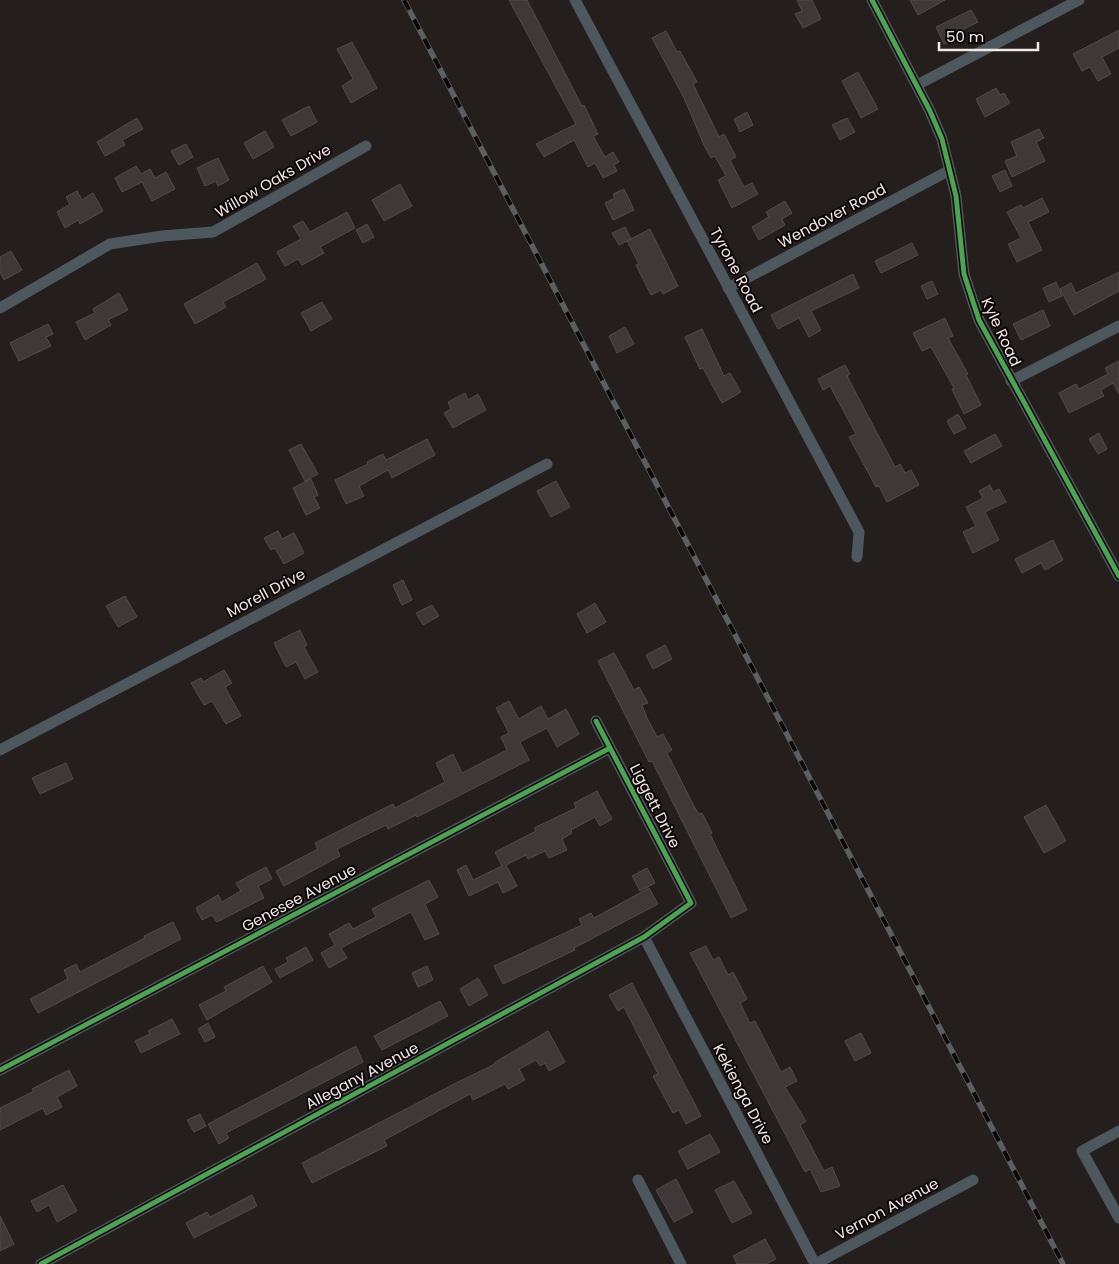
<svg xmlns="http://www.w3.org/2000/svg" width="1119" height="1264" font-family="Poppins,sans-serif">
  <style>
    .building { fill: #3e3938; stroke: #514b4a }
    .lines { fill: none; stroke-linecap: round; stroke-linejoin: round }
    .street { stroke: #4d575e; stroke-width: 11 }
    .rail-casing { stroke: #5a5f63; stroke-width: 5.5 }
    .rail { stroke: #0d0707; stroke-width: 4; stroke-dasharray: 11; stroke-linecap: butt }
    .cycleway-casing { stroke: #0d0707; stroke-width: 8 }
    .cycleway { stroke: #4ca352; stroke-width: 5 }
    .labels { text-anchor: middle; stroke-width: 4; stroke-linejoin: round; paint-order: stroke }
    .street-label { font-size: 15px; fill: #f2e8e7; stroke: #0d0707 }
  </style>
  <rect width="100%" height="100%" fill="#241e1c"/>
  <path class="building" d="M509,0H527L582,106L584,105L598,134L593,136L605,157L613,152L619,162L614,165L617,171L603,178L595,163L588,167L574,140L544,157L536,144L576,124Z
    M797,0H812L821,19L803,28L795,14L802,11Z
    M910,0H945L918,15Z
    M971,10L978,22L958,32L960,37L944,44L936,27Z
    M1119,30V48L1102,57L1111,74L1098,81L1090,67L1082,71L1073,54Z
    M666,31L677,52L680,51L697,82L693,84L719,137L724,134L736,157L730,160L744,187L752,183L758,194L732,208L718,180L726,176L715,156L711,158L704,145L684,98L652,38Z
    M352,42L377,88L351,103L342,86L353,79L337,49Z
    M858,72L878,109L861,118L842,81Z
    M996,88L1000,95L1004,93L1010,103L985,117L976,99Z
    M309,106L317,122L291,136L282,120Z
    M747,112L753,125L740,132L734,119Z
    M137,118L143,129L122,140L125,145L105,156L97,142Z
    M847,118L855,132L840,140L832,125Z
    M1039,129L1044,138L1036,142L1045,161L1012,177L1005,161L1017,156L1011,142Z
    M265,131L274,147L253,159L244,143Z
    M186,144L193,157L179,165L171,151Z
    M218,158L229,180L218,186L216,181L205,186L197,168Z
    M136,166L141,174L150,169L155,178L166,172L175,189L152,201L142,182L122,192L115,178Z
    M1005,170L1012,186L1000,192L992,176Z
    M400,184L412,206L384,221L372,200Z
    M624,189L634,210L613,220L605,203L615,198L613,194Z
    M77,191L82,200L93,193L103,211L80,224L78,220L65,228L57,212L70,204L66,197Z
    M1042,198L1049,212L1028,222L1042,250L1017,262L1008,244L1021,238L1007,212L1021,205L1023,208Z
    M785,201L792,213L782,219L785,225L759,240L752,227L769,217L766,212Z
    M347,212L355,228L320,247L324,253L302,265L298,259L285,266L277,252L301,239L293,226L303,221L310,232Z
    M367,224L374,237L363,243L356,230Z
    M625,227L631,239L619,245L612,233Z
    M650,229L678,286L663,294L661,290L651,295L636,265L639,264L627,241Z
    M912,243L918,255L881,273L875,261Z
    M11,251L22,270L4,280L0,272V257Z
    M257,263L266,279L223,302L226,307L195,324L184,304Z
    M1119,272V291L1074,315L1060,289L1071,283L1076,293Z
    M853,274L859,288L811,311L821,330L809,337L799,318L778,329L771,315Z
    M932,281L938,294L927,299L921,286Z
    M1056,282L1062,296L1049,302L1043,288Z
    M119,293L128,310L108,320L111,325L85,340L76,322L95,313L93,309Z
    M322,302L332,319L311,331L301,313Z
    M1043,310L1050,326L1021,340L1013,324Z
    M945,318L953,336L948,338L968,374L966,375L981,405L964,414L952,389L954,388L931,347L922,351L913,333Z
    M48,324L53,334L46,337L51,346L19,361L10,343Z
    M625,327L634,344L617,353L609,336Z
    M702,329L724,376L730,373L741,392L722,403L703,368L700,369L685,337Z
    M1119,361V394L1113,383L1101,390L1104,396L1069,413L1059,393L1076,384L1079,389L1108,374L1105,368Z
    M845,365L850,374L847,376L895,467L900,464L905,473L911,470L919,485L887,502L879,486L876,487L849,437L856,434L830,386L823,390L818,379Z
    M465,393L468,400L478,394L486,410L453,428L444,413L451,409L448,402Z
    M958,414L966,428L954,434L947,421Z
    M1099,433L1107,449L1098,454L1089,439Z
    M995,434L1002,446L971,463L964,451Z
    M427,439L435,455L392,478L388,470L359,486L364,496L346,504L335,480L368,464L367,462L383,454L386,460Z
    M301,444L318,474L305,481L289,450Z
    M311,479L318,495L314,497L320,508L306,515L293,488Z
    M556,481L570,507L551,517L537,491Z
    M990,485L993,492L999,489L1006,502L985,512L999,540L973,553L963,532L976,526L966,507L983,498L979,491Z
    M278,531L282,539L294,533L304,553L284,564L275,548L271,550L264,538Z
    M1053,540L1063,560L1045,570L1041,563L1022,573L1015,559Z
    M403,580L412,600L402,605L393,585Z
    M125,596L137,617L118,627L106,606Z
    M595,603L606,622L587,633L577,614Z
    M432,605L439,616L423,625L416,613Z
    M300,630L307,645L304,647L318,672L305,679L296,662L286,667L274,643Z
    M665,645L672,659L653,669L646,655Z
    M614,653L634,690L639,687L648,703L642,705L647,718L657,737L663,734L672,750L667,753L695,808L699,814L702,813L712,833L710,834L747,910L731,918L652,761L649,762L598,661Z
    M224,670L232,683L225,687L241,716L226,724L212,701L204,705L191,683L201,678L203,682Z
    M509,701L519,719L541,706L548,719L566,709L579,734L557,747L547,728L520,742L529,760L417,817L416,815L388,829L386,825L337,849L340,856L284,886L276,871L318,849L315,843L393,804L395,808L445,782L436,763L453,754L462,773L507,750L501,737L509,733L496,708Z
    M66,763L73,779L40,794L32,778Z
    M597,791L612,819L600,826L595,817L571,830L572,833L562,839L567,850L549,858L545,851L528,859L526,855L506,865L517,886L503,893L498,882L469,896L457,870L466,865L473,880L502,866L495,852L536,831L534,828L576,808L574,803Z
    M1046,805L1066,841L1044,853L1024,817Z
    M266,867L272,879L258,886L264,898L217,922L212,915L202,920L196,908L218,895L222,902L241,891L236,883Z
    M647,868L655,883L640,891L632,876Z
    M429,880L438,897L425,904L439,934L425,940L411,912L341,948L347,958L329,968L321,953L335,945L329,934L349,923L353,929L376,917L372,909Z
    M649,888L658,904L574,948L575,950L503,984L494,966L582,925L579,919L591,913L594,918Z
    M173,922L181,939L38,1013L30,999L68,979L64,970L76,964L80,972L145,938L144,936Z
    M706,946L713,960L719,957L728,975L733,972L747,999L740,1003L750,1023L755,1021L781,1072L790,1067L797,1081L785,1087L806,1121L800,1125L824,1171L832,1167L840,1186L821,1192L810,1169L805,1172L690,953Z
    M306,947L313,960L280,978L275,969L288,962L286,958Z
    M263,966L272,982L207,1020L199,1005L226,991L224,987Z
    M427,966L433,980L418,987L412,973Z
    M478,978L488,995L469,1006L460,989Z
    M632,983L701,1116L686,1124L679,1110L673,1113L661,1091L653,1076L658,1074L624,1007L618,1011L609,995Z
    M440,1001L448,1016L382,1050L374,1036Z
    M172,1019L180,1034L141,1053L135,1041L150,1034L148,1031Z
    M208,1023L215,1037L205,1042L198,1029Z
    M548,1031L565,1062L549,1071L545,1063L540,1066L536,1060L519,1069L525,1080L508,1089L505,1084L473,1100L470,1094L384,1140L387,1146L312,1183L302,1163L454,1084L495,1064L494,1063Z
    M861,1033L871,1053L855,1061L845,1041Z
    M356,1046L363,1062L226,1133L229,1138L219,1144L208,1124Z
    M69,1070L77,1086L57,1097L62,1107L46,1115L43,1108L0,1130V1108L34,1091L32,1089Z
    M200,1114L206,1126L194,1132L187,1120Z
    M710,1134L720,1152L688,1169L678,1151Z
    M676,1179L693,1212L674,1222L656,1190Z
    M734,1181L752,1213L732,1223L715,1190Z
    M63,1185L77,1211L57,1222L49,1205L37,1212L31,1201Z
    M252,1195L257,1206L194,1238L186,1223L207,1212L210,1217Z
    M0,1216L14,1244L0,1251Z
    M765,1239L776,1259L766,1264H737L733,1256Z"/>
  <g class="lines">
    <path class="street" d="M575,0L859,532L857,557
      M872,0L930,111L942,139L956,196L964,274L979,320L1119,576
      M917,85L1079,0
      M728,288L950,170
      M0,308L110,244L162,236L213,232L366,146
      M1011,381L1119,326
      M0,750L547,464
      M644,937L815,1264
      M0,1070L610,748
      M1119,1131L1082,1151L1119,1218
      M638,1180L681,1264
      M41,1264L644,937L691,903L596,721
      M815,1264L973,1180"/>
    <g class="rail-casing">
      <path id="rail" d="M404,0L1063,1264"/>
    </g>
    <use href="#rail" class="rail"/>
    <g class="cycleway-casing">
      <path id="cycleway" d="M872,0L930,111L942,139L956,196L964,274L979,320L1119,576
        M0,1070L610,748
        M41,1264L644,937L691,903L596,721"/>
    </g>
    <use href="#cycleway" class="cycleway"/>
  </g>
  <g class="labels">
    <g class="street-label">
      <text transform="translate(273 181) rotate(-30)" y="5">Willow Oaks Drive</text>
      <text transform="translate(832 216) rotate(-28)" y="5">Wendover Road</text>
      <text transform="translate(736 270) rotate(62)" y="5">Tyrone Road</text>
      <text transform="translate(1001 332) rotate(65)" y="5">Kyle Road</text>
      <text transform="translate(266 593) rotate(-28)" y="5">Morell Drive</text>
      <text transform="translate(655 806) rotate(63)" y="5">Liggett Drive</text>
      <text transform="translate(299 898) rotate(-28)" y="5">Genesee Avenue</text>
      <text transform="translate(362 1076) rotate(-28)" y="5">Allegany Avenue</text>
      <text transform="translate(743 1094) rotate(62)" y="5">Kekienga Drive</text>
      <text transform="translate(887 1209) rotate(-28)" y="5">Vernon Avenue</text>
    </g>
  </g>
  <path d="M939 42v8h99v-8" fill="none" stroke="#f2e8e7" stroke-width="2.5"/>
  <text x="946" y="42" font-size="15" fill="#f2e8e7" stroke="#0d0707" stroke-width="4" paint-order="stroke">50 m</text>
</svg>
